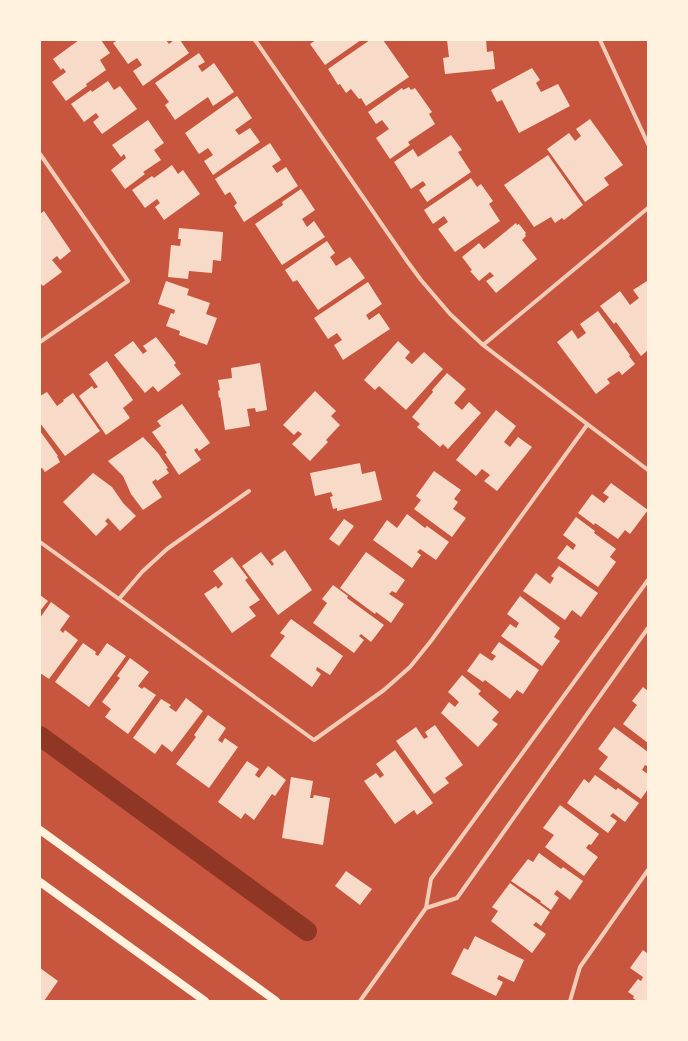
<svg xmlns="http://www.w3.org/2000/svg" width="688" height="1041" font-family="'PT Serif',serif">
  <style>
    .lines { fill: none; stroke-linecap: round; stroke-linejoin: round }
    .canal { stroke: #8f3625; stroke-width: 20 }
    .building { fill: #f7dbc8 }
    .minor { stroke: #f1ccb7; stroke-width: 4 }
    .secondary { stroke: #fff3e0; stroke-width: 8 }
  </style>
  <rect width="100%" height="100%" fill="#c8553d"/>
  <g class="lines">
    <path class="canal" d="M40,736L307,931"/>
  </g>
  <path class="building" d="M79,40H101L110,53L100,60L106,70L86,84L87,86L66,101L52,82L66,72L63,68L61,70L53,59Z
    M118,40H166L169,44L174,40H180L189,53L143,86L133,71L142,65L137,58L128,64L113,43Z
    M316,40H361L325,65L310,44Z
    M370,40H383L409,77L366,106L361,98L359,99L351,89L346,93L340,84L338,85L328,69Z
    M447,40H486L487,52L493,51L495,69L445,74L443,58L449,57Z
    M199,53L205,62L198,66L202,72L214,63L234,92L213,106L208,97L175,120L165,105L169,102L155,83Z
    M532,68L540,80L536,83L541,92L558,84L570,106L519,133L502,100L497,102L491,90Z
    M108,81L114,90L120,86L137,109L102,134L93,122L99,117L96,113L84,122L71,104L91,90L92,92Z
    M409,87L411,90L415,88L432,112L429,114L435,124L408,142L410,145L390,159L376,138L389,129L382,120L376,124L368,112L402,88L403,90Z
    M237,96L252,118L235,130L239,135L250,128L260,142L213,175L204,161L213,155L208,148L199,154L185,133Z
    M590,119L623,165L604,178L609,185L585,202L547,149L569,133L575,141L581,136L576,129Z
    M148,120L164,143L154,150L161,160L143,172L145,174L125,189L111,170L126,158L124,154L121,157L112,145Z
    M451,135L462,150L458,152L471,172L427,202L419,190L426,185L423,181L411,189L394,162L413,149L418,157Z
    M270,143L281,160L272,166L277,173L286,167L298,186L244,222L234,206L237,203L230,192L225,195L215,179Z
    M548,155L583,205L564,220L562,218L555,223L551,217L534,227L504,185Z
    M172,165L178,174L183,170L200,194L164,220L155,207L160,203L157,199L145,208L132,190L152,176L154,178Z
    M471,178L477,187L481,184L493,201L489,204L500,221L455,252L438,229L448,222L444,216L433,224L424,210Z
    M301,189L315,210L302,219L307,227L314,221L325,237L282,265L255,224L283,205L282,202Z
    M44,211L71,251L60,260L57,256L52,260L62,272L43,286L40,283V214Z
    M516,223L517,225L519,224L526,233L525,234L526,236L522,240L537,259L496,293L486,281L494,276L490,272L479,281L470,271L472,270L462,257L479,243L484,249Z
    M179,228L223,232L221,261L213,260L212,273L189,271L188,279L168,277L171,245L180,246L181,239H178Z
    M327,241L335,253L330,257L336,266L350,257L365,278L318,310L297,280L293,282L285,270Z
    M166,281L189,289L187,295L210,303L206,314L217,318L207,345L179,335L180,331L166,326L171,313L174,314L175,310L158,304Z
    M647,281L648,282V350L641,356L616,322L614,324L600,306L620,291L630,305L639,298L633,290Z
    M368,282L382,304L366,315L369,320L379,313L390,329L343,360L334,345L342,340L337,333L328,339L314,318Z
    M598,311L630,355L629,356L635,364L622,375L619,371L607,379L610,383L596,394L557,342L572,330L578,339L586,333L580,324Z
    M156,337L176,363L174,365L181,374L158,392L153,386L145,393L114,355L133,341L143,354L147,351L143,346Z
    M398,341L410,352L405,358L412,364L424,352L443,369L406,410L379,386L375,390L364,380Z
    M107,361L133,400L123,408L130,418L106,435L79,396L92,386L94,389L98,387L89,374Z
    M260,363L267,410L256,412L255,408L247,409L250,426L225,430L220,397L219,398L218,391L220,390L218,380L232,378L231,368Z
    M447,373L466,389L454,403L462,410L469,402L481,413L448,449L443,444L440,447L417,427L420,424L412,417L433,392L432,390Z
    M315,391L336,411L331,416L340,425L326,440L328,442L310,461L292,444L302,434L298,431L294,435L283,425Z
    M47,392L57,406L64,401L63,400L73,393L100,431L65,456L40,423V396Z
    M182,404L210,443L199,451L197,448L194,450L201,460L179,475L165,454L167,453L152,432L161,426L157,421Z
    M496,410L516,426L504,442L510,447L518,437L532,447L497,491L484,481L490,475L482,469L476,476L456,460Z
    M40,431L58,456H57L60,462L45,472L42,468L40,469Z
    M143,437L158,453L168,468L166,469L169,473L157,481L156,479L152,482L162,497L143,510L131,494L123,476L108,461Z
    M360,463L362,474L375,471L382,500L337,511V508L333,509L330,497L333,496L331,492L315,496L310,473Z
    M434,471L461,490L454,499L458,502L453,509L466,518L452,537L414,509L421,500L416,496Z
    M93,473L112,487L123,503L136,516L120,531L108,518L105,521L108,524L96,536L63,502Z
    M611,483L648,510L630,534L625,530L618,539L595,523L594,525L578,513L592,494L604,503L609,497L603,493Z
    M407,514L425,528L427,526L449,542L436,560L420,549L417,552L421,555L412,568L373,540L387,520L397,528Z
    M576,517L595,531L594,533L616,549L610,557L616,562L598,587L557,558L567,545L573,550L576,545L563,535Z
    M344,519L354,526L339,546L329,539Z
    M285,550L312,590L278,615L242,566L261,552L272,566L274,564L271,560Z
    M366,552L405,580L396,593L392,591L389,594L404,604L391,623L376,612L375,614L340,588Z
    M232,557L248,578L245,580L260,600L249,607L256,616L232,633L204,594L216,586L218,589L223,584L213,571Z
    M559,566L598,593L581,617L572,610L565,620L523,591L536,573L550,584L554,578L551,576Z
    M333,585L348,596L347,598L384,625L371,642L361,634L359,636L364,640L354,653L313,623L327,603L322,599Z
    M40,595L48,601L40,611Z
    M520,596L560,628L554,637L560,641L542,666L501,636L510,624L516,628L519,623L507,614Z
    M51,602L70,616L60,630L63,633L65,630L78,640L49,679L40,673V618Z
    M291,619L343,656L330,675L317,667L316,670L321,674L312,687L270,656L285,636L280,633Z
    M499,642L539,670L523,694L517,690L510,699L485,680L483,682L467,671L480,653L492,661L496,656L491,653Z
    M83,643L96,652L95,654L98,656L107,643L126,656L89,707L55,682Z
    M130,658L149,672L138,686L142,689L144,687L156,695L128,734L105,717L111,709L102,702L120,678L117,676Z
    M462,675L481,691L478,694L499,712L492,720L498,724L478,747L441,713L449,702L455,707L459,702L448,692Z
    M643,687L648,691V743L623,724L637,705L632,701Z
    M186,698L203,711L172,752L162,744L155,754L133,738L161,699L171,705L169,707L176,712Z
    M208,715L226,728L218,740L222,743L225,738L238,747L209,788L176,764L196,737L194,735Z
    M435,725L463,765L445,778L449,783L434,794L396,741L416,727L424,739L428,737L425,732Z
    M614,727L648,752V764L647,766L645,765L642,770L648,774V789L641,799L599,769L608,757L598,749Z
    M395,750L433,803L417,815L414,810L395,824L364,781L376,773L380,778L384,775L376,764Z
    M247,761L259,769L255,775L259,778L268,766L286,780L275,796L272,794L254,820L245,813L241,819L218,802Z
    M595,775L616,790L618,788L639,803L625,822L613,813L610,816L617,821L608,833L567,803L584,779L589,783Z
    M291,777L313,781L310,798H313L314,795L330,798L323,845L282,838Z
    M560,805L599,834L591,845L589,844L586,848L598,857L584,876L545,847L554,835L543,828Z
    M539,853L561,869L563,867L583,881L570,900L557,890L554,894L559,898L551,910L540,902L541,901L511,881L528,859L533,862Z
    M346,871L372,889L360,905L335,886Z
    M510,883L550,912L541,926L536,922L533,925L546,934L532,953L491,921L498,911L492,907Z
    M475,936L524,960L514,982L499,975L497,979L503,982L496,996L451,974L464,948L468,950Z
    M643,950L648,954V1001H637L633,998L634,996L628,992L638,979L641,981L643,977L630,968Z
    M40,968L58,981L44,1001H40Z"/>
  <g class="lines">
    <path class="minor" d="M255,40L407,261L421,280L450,314L483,345L648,470
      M600,40L648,144
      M40,154L128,281L40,342
      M483,345L648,208
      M40,542L314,740L384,690L410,667L431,641L587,425
      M119,599L142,572L167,549L249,491
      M426,908L457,898L648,628
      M360,1001L426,908L431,879L648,580
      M570,1001L580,967L648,870"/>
    <path class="secondary" d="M40,830L276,1001
      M40,882L205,1001"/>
  </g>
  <rect width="688" height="1041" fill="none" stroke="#fff3e0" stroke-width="82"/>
</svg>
